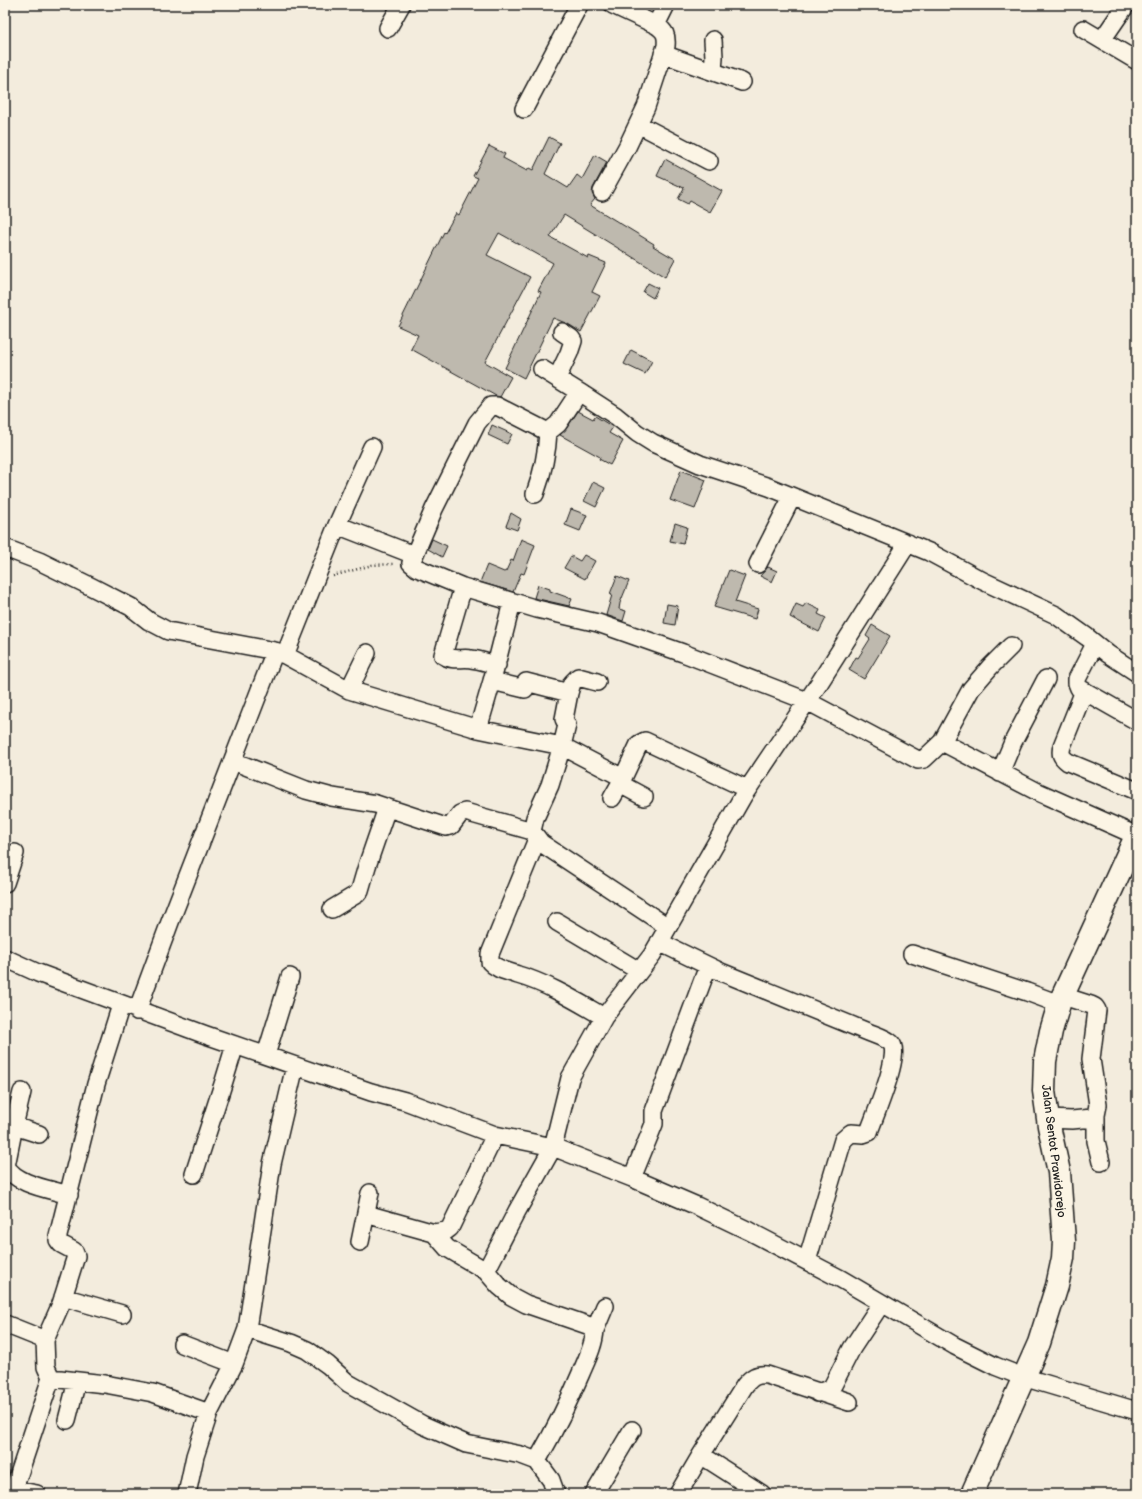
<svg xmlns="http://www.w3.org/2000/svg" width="1142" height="1499" font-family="'Balsamiq Sans',sans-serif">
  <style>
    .building { fill: #beb9ae; stroke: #1c1c1c }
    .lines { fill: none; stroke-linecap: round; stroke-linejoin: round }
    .minor-casing { stroke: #1c1c1c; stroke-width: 20 }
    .major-casing { stroke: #1c1c1c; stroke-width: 25 }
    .path { stroke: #1c1c1c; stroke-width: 2.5; stroke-dasharray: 1 3; stroke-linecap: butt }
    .minor { stroke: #fcf5e5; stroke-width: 17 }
    .major { stroke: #fcf5e5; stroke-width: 22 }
    .labels { text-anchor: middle; stroke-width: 3; stroke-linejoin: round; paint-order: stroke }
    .street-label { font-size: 12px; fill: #1c1c1c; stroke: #fcf5e5 }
  </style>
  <rect width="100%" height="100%" fill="#f3ecdd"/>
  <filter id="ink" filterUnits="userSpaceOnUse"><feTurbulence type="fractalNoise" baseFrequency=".025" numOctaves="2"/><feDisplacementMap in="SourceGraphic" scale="8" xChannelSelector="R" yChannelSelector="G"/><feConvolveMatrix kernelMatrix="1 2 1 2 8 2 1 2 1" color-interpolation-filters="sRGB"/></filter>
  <g filter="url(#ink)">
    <path class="building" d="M549,137L560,143L545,174L568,188L577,175L582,179L595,155L607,162L593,188L592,193L595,199L590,205L654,244L653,246L675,259L665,277L564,215L550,237L588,258L589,256L606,263L592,292L600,296L581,332L568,324L553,318L524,378L505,368L541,292L538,291L553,263L499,233L487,255L530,277L485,362L511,377L500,397L496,396L411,349L418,335L398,326L444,232L445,233L456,213L459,215L478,178L473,176L489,146L505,154L503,158L527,171L529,168L533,170Z
      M665,159L722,191L710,212L690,201L688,204L678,199L684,188L657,176Z
      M648,283L658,288L653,298L643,292Z
      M631,350L652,361L645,374L624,364Z
      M578,411L593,419L595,416L613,427L609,433L623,441L610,465L599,459L600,457L560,435L566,429Z
      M492,425L512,434L507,444L488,435Z
      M681,470L706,480L695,509L670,500Z
      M593,482L605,488L596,507L584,501Z
      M571,509L587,515L580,531L565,525Z
      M511,513L521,519L517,530L506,526Z
      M675,523L687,527L683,544L670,541Z
      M432,539L447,546L442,557L428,549Z
      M521,539L535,545L524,574L521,573L513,592L480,582L487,565L504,572L506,571L511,560L513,561Z
      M584,555L595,561L585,579L564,568L571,556L580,561Z
      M768,567L777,571L772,582L760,576Z
      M729,570L745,576L735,602L758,609L755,619L714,607Z
      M617,576L629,581L620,603L619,609L626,611L623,621L606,615L612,595L610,594Z
      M538,585L550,589V591L572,599L569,606L534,598Z
      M806,603L820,610L818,614L826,618L819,632L790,617L796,604L803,607Z
      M667,604L678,606L675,625L664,623Z
      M872,625L890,636L864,679L849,670L856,657L858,658L870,639L866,636Z"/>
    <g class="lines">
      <g class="minor-casing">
        <path id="minor" d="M613,5L656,25L666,5
          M388,28L401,5
          M1083,29L1137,61
          M1102,40L1126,5
          M663,54L742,82
          M713,72L714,57L713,40
          M524,109L579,5
          M638,124L709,161
          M602,192L627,147L646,107L666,46C667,35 665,31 656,25
          M542,369L579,392
          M557,378L569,353L573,341L571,338L562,332
          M535,494C543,472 547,455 548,432
          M337,525L414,555
          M5,548L39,561L92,587L131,607L149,621L168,631L275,651L285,655L349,690L478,729L562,746L550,785L535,818L532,831L541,843L668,927
          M758,564L792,497
          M463,587L443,655C453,662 462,657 471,659C480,660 488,663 497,665
          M512,602L492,681L525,689L526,682L569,693L564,719L567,725L562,746L623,778L620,784L644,797
          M1095,644L1077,679V683L1079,688L1137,721
          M285,655L337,525L372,447
          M1137,673L1108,654L1087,637L1056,615L983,581L929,552L769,487L700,464L653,443L637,433L616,416L579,392L558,424L548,432L497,406H491L477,423L434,509L411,563L417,568L463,587L537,609L598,623L683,653L807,701L918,760L924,759L942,742L1038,792L1137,836
          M349,690L367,653
          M1084,691L1062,746C1060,754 1061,757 1068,762L1137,791
          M569,693L572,683L578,677L597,682
          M478,729L492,681
          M942,742L971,689L990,667L1011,646
          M233,761L306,790L332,797L376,804L446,827L451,826L460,814L465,812L532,831
          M1000,773L1013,742L1046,679
          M623,778L639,744L645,741L747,789
          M612,798L620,784
          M537,839L490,954V962C497,970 508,971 518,975C549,984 576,1001 604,1017
          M5,883L15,853
          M332,909L357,894L360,890L367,866L387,808
          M557,922L639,971
          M659,942L721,972L868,1032C875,1035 886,1038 891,1043C902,1053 874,1117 869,1132L863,1134L851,1133L843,1140L807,1261
          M912,954L1027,992L1059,1004
          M5,958L38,973L206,1035L371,1092L405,1101L495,1135L553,1147L632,1178L697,1206L749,1231L841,1279L955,1346L995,1366L1023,1377L1137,1411
          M137,1011L170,922L275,651
          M266,1055L290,977
          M22,1092L14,1126L39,1134
          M1096,1115V1141L1101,1162
          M1048,1119L1072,1120L1092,1118L1096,1115L1098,1105L1091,1059L1097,1010L1095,1007L1091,1005L1063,996
          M5,1124L14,1126L6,1166C16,1185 50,1189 69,1195
          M194,1174L224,1081L235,1045
          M632,1178L654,1124V1111L708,966
          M366,1214L434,1233L446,1231L450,1228L495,1135
          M434,1233L447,1248L486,1271L499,1286L511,1296L526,1304L590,1326L595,1330C594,1345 587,1359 581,1373C568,1404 553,1433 537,1461
          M360,1242L370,1193
          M486,1271L517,1211L553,1147L570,1078L604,1017L652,955L743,796L820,682L908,543
          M63,1297L122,1314
          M5,1324L45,1340
          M247,1329L291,1343L307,1350L328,1365L348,1383L423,1425L466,1444L521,1455L537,1461L551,1480L556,1494
          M595,1330L605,1306
          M182,1344L234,1364
          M51,1378L105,1384L153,1393L209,1413
          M818,1393L830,1389L833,1385L852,1348L881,1304
          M67,1420L77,1381
          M701,1455L745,1385C752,1377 756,1374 767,1375L849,1402
          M5,1488L37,1494
          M14,1489L51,1378L46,1367L45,1340L61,1304L76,1256L74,1251L61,1244L58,1240V1236L96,1084L121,1005
          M187,1494L195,1456L209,1413L234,1364L247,1329L272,1164L295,1066
          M594,1494L632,1430
          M678,1494L701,1455L762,1494"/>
      </g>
      <g class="major-casing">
        <path id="major" d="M972,1494L1039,1343L1057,1286L1063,1258L1064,1241L1059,1172L1049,1126L1044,1091L1045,1061L1051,1031L1059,1004L1137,834"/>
      </g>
      <path class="path" d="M333,576L372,565L394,564"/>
      <use href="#minor" class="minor"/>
      <use href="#major" class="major"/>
    </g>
  </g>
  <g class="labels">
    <g class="street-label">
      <text transform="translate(1054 1151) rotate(83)" y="4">Jalan Sentot Prawidorejo</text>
    </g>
  </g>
  <rect width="1142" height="1499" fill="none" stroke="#fcf5e5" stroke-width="20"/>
  <rect x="10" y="10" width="1122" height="1479" fill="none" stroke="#1c1c1c" stroke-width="1.5" filter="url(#ink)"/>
</svg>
